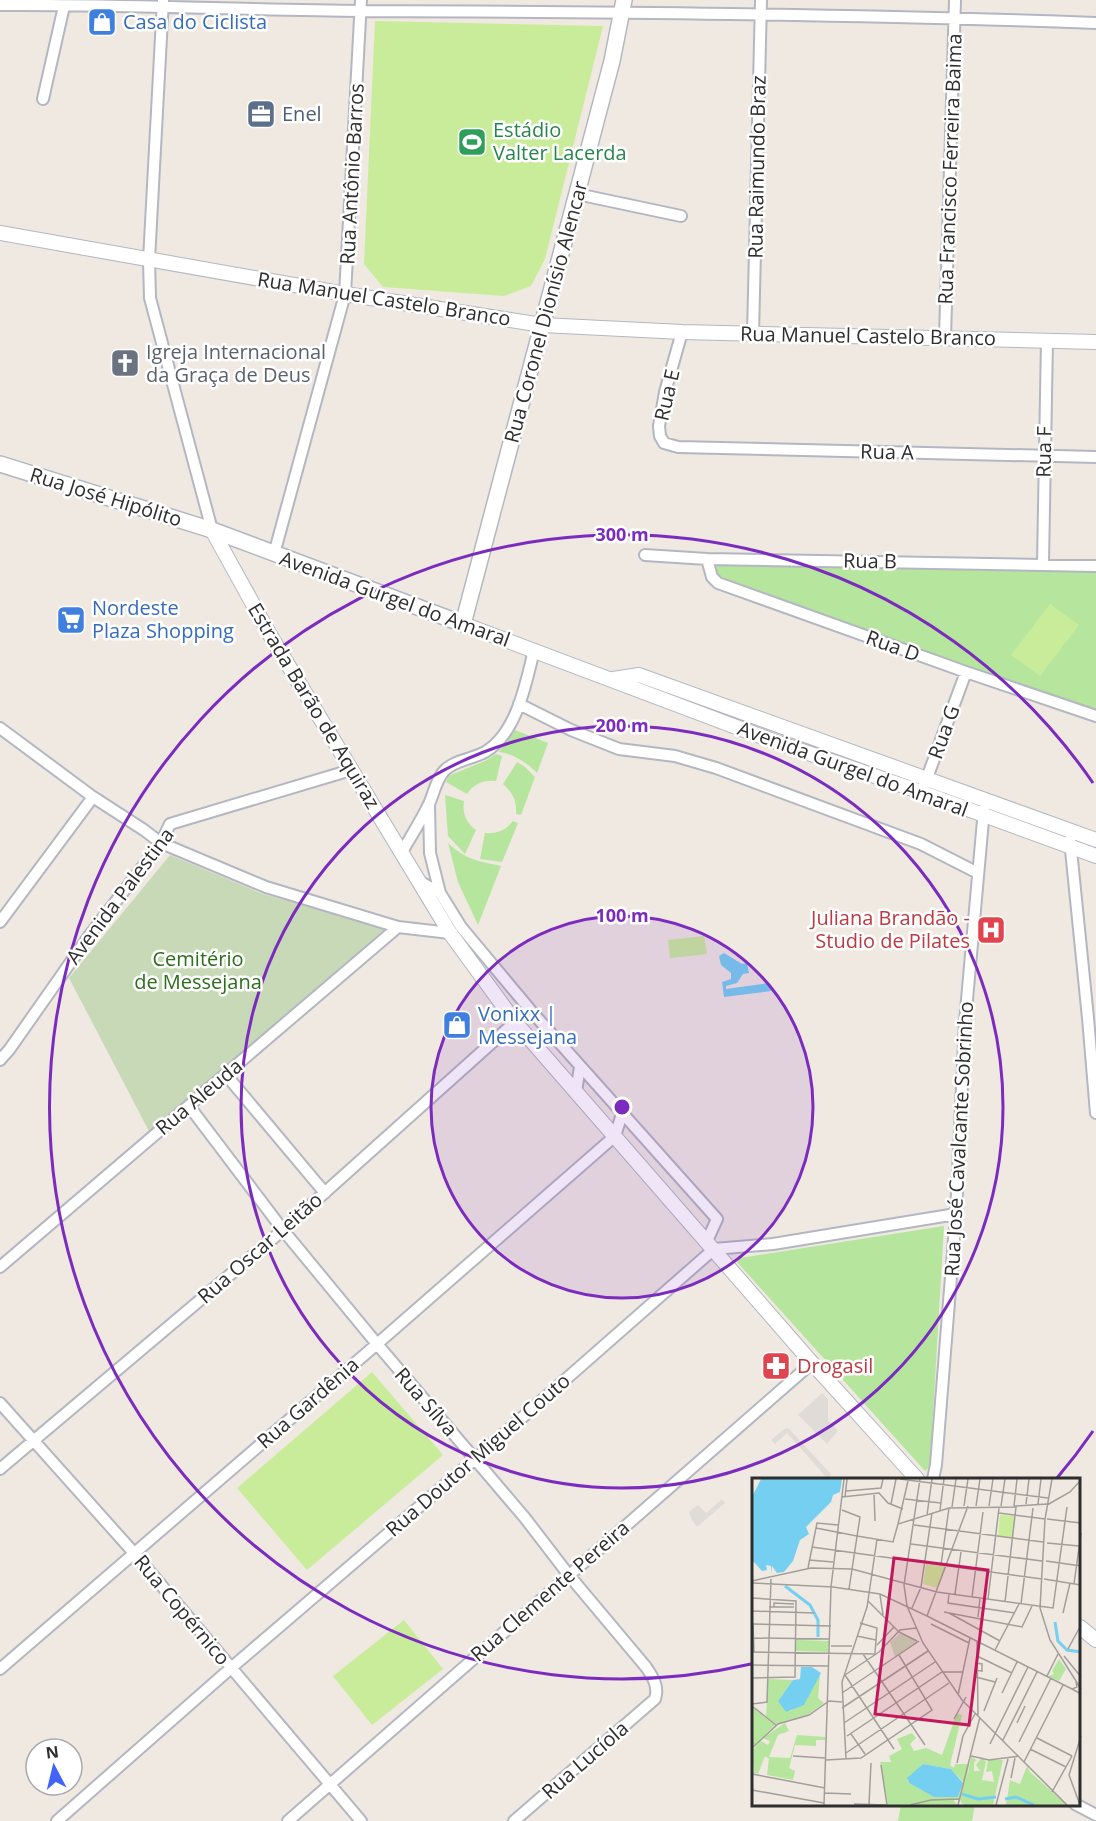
<svg xmlns="http://www.w3.org/2000/svg" width="1096" height="1821" font-family="'Open Sans',sans-serif">
  <style>
    .green { fill: #b6e59e }
    .cemetery { fill: #c8d9b8 }
    .pitch { fill: #c9ec9a }
    .plaza { fill: #dfdcd8 }
    .water { fill: #75cff0 }
    .lines { fill: none; stroke-linecap: round; stroke-linejoin: round }
    .minor-casing { stroke: #b4b7c1; stroke-width: 14 }
    .tertiary-casing { stroke: #b4b7c1; stroke-width: 16 }
    .secondary-casing { stroke: #b4b7c1; stroke-width: 18 }
    .minor { stroke: #fff; stroke-width: 10 }
    .tertiary { stroke: #fff; stroke-width: 14 }
    .secondary { stroke: #fff; stroke-width: 15 }
    .ring { fill: none; stroke: #7b2cbf; stroke-width: 3 }
    .labels { text-anchor: middle; stroke-width: 5; stroke-linejoin: round; paint-order: stroke }
    .shop-label { font-size: 20px; fill: #366cbe; stroke: #fff; text-anchor: start }
    .service-label { font-size: 20px; fill: #4e5e75; stroke: #fff; text-anchor: start }
    .leisure-label { font-size: 20px; fill: #27864d; stroke: #fff; text-anchor: start }
    .street-label { font-size: 20px; fill: #2e2e2e; stroke: #fff }
    .worship-label { font-size: 20px; fill: #5b616d; stroke: #fff; text-anchor: start }
    .health-label { font-size: 20px; fill: #be3a42; stroke: #fff; text-anchor: end }
    .park-label { font-size: 20px; fill: #2c6e1b; stroke: #fff }
    .inset-river { fill: none; stroke: #75cff0; stroke-width: 3 }
    .inset-road { fill: none; stroke: #a29e99; stroke-width: 1.5 }
    .view { fill: #c2185b; fill-opacity: 0.15; stroke: #c2185b; stroke-width: 3 }
    .inset-edge { fill: none; stroke: #2e2e2e; stroke-width: 3 }
    .centre { fill: #7b2cbf; stroke: #fff; stroke-width: 3 }
    .ring-label { font-size: 18px; text-anchor: middle; font-weight: bold; fill: #7b2cbf; stroke: #fff; stroke-width: 5; stroke-linejoin: round; paint-order: stroke }
  </style>
  <rect width="100%" height="100%" fill="#efe9e1"/>
  <path class="green" d="M708,560L1096,568V715L718,582Z
    M515,730L548,743L537,773C526,762 514,754 499,752Z
    M496,754L502,756L496,781C483,780 474,784 467,794L446,782L449,776L453,774L485,761Z
    M517,762L525,767L535,777L521,815L516,814C517,801 513,793 503,784Z
    M445,795L464,801C462,813 466,823 476,830L465,854L448,836Z
    M513,821L518,823L502,862L480,859L485,833C497,834 506,830 513,821Z
    M448,843C466,860 478,861 501,866L478,925L458,882Z
    M944,1226L930,1466L925,1471L737,1262L740,1258Z
    M901,1805V1804L975,1805L972,1821H898Z"/>
  <path class="cemetery" d="M170,855L263,894L398,931L151,1135L69,978Z"/>
  <path class="pitch" d="M375,21L603,26L545,259L531,286L504,296L383,287L364,264Z
    M1050,604L1079,625L1040,676L1011,655Z
    M704,936L707,954L670,958L668,940Z
    M372,1372L443,1455L307,1570L237,1488Z
    M404,1620L443,1669L372,1725L333,1676Z"/>
  <path class="plaza" d="M822,1393L828,1399V1420L838,1431L827,1444L798,1415Z
    M788,1428L831,1474L828,1479L787,1433L775,1444L771,1440L784,1429Z
    M722,1499L725,1503L697,1527L692,1520L689,1512L698,1505L706,1513Z"/>
  <path class="water" d="M724,953L742,964L747,963L749,973L743,974L737,983L726,986V989L769,983L771,991L724,997L722,982L731,979V973L721,965L719,956Z"/>
  <g class="lines">
    <g class="minor-casing">
      <path id="minor" d="M163,0L149,260L150,298L212,530
        M0,5C121,4 242,10 364,11C608,12 852,14 1096,23
        M43,99L64,6
        M577,194L681,216
        M682,332L665,392L659,426L660,436L664,443L678,447L1096,457
        M753,334L761,0
        M945,337L955,0
        M274,554L345,294L361,0
        M645,555L707,559L1096,566
        M707,559L712,577L718,583L966,672L1096,716
        M1043,563L1047,340
        M519,704L571,730L619,749L675,756L716,768L921,844L978,873
        M0,728L93,797L144,830L161,843L266,887L398,927L450,933
        M924,786L966,672
        M429,804L430,853L440,893
        M1070,840L1088,1018L1096,1113
        M402,852C411,836 421,821 429,804C434,793 436,780 444,771C454,760 473,759 485,752C517,733 526,683 534,650
        M419,881L440,893L461,927L532,1012L717,1219L707,1241
        M0,922L93,797
        M0,1060L9,1050L89,936L161,843L170,824L351,770
        M232,1082L325,1193
        M576,1091L580,1067
        M189,1106L283,1230L377,1344L525,1518L568,1574L646,1667C653,1677 659,1687 655,1699L514,1821
        M0,1267L398,927
        M0,1403L134,1553L361,1821
        M0,1469L283,1230L515,1022L532,1012
        M933,1479L936,1465L956,1214L965,1022L984,809
        M0,1669L377,1344L615,1136L622,1114
        M1075,1804L1096,1815
        M57,1821L231,1668L475,1459L714,1249L773,1244L956,1214
        M288,1821L812,1363"/>
    </g>
    <g class="tertiary-casing">
      <path id="tertiary" d="M0,233L345,294L542,325L682,332L1096,342
        M212,530L270,635L450,933L515,1022L812,1363L917,1479
        M463,624L776,742L921,792L1096,856
        M613,679L639,675L1096,840
        M1080,1627L1096,1640"/>
    </g>
    <g class="secondary-casing">
      <path id="secondary" d="M0,464L212,530L463,624L612,61L624,0"/>
    </g>
    <use href="#minor" class="minor"/>
    <use href="#tertiary" class="tertiary"/>
    <use href="#secondary" class="secondary"/>
  </g>
  <circle cx="622" cy="1107" r="191" fill="#7b2cbf" fill-opacity=".12"/>
  <g class="ring">
    <circle cx="622" cy="1107" r="191"/>
    <circle cx="622" cy="1107" r="381"/>
    <path d="M1093 1431A572 572 0 0 1 1057 1478M751 1664A572 572 0 1 1 1093 783"/>
  </g>
  <defs>
    <g id="shop-square" transform="scale(1.5)"><rect x="-9" y="-9" width="18" height="18" rx="4" fill="#3f7fe0" stroke="#fff"/><path d="M-5-2.5h2.3a2.7 3.5 0 0 1 5.4 0H5L5.5 6h-11ZM-1.5-2.5h3a1.5 2.3 0 0 0-3 0Z" fill="#fff"/></g>
    <g id="office-square" transform="scale(1.5)"><rect x="-9" y="-9" width="18" height="18" rx="4" fill="#5c6f8a" stroke="#fff"/><path d="M-6-3h4V-5.5h4V-3h4V5H-6ZM-1-4.5V-3h2v-1.5ZM-6 0V1H6V0Z" fill="#fff"/></g>
    <g id="stadium-square" transform="scale(1.5)"><rect x="-9" y="-9" width="18" height="18" rx="4" fill="#2e9e5b" stroke="#fff"/><path d="M0-5a6.5 5 0 1 0 0 10a6.5 5 0 1 0 0-10ZM-3.5-1.8h7v3.6h-7Z" fill="#fff"/></g>
    <g id="church-square" transform="scale(1.5)"><rect x="-9" y="-9" width="18" height="18" rx="4" fill="#6b7280" stroke="#fff"/><path d="M-1.2-6h2.4v3.5h3.3v2.4h-3.3V6h-2.4V-.1h-3.3v-2.4h3.3Z" fill="#fff"/></g>
    <g id="supermarket-square" transform="scale(1.5)"><rect x="-9" y="-9" width="18" height="18" rx="4" fill="#3f7fe0" stroke="#fff"/><path d="M-6-5.5h2.5l.6 2H6L4.5 2H-2.5L-4.4-4H-6ZM-1.5 3.2a1.3 1.3 0 1 0 .1 0ZM3 3.2a1.3 1.3 0 1 0 .1 0Z" fill="#fff"/></g>
    <g id="hospital-square" transform="scale(1.5)"><rect x="-9" y="-9" width="18" height="18" rx="4" fill="#e0444e" stroke="#fff"/><path d="M-5-5h3v3.5h4V-5h3V5h-3V1.5h-4V5h-3Z" fill="#fff"/></g>
    <g id="pharmacy-square" transform="scale(1.5)"><rect x="-9" y="-9" width="18" height="18" rx="4" fill="#e0444e" stroke="#fff"/><path d="M-2-6h4v4h4v4h-4v4h-4v-4h-4v-4h4Z" fill="#fff"/></g>
  </defs>
  <g fill-rule="evenodd">
    <use href="#shop-square" x="102" y="22"/>
    <use href="#office-square" x="261" y="114"/>
    <use href="#stadium-square" x="472" y="142"/>
    <use href="#church-square" x="125" y="363"/>
    <use href="#supermarket-square" x="71" y="620"/>
    <use href="#hospital-square" x="991" y="930"/>
    <use href="#shop-square" x="457" y="1025"/>
    <use href="#pharmacy-square" x="776" y="1366"/>
  </g>
  <g class="labels">
    <g class="shop-label">
      <text x="123" y="29">Casa do Ciclista</text>
      <text x="92" y="615">Nordeste<tspan x="92" dy="23">Plaza Shopping</tspan></text>
      <text x="478" y="1021">Vonixx |<tspan x="478" dy="23">Messejana</tspan></text>
    </g>
    <g class="service-label">
      <text x="282" y="121">Enel</text>
    </g>
    <g class="leisure-label">
      <text x="493" y="137">Estádio<tspan x="493" dy="23">Valter Lacerda</tspan></text>
    </g>
    <g class="street-label">
      <text transform="translate(757 167) rotate(-89)" y="7">Rua Raimundo Braz</text>
      <text transform="translate(950 169) rotate(-88)" y="7">Rua Francisco Ferreira Baima</text>
      <text transform="translate(352 174) rotate(-87)" y="7">Rua Antônio Barros</text>
      <text transform="translate(384 299) rotate(9)" y="7">Rua Manuel Castelo Branco</text>
      <text transform="translate(546 312) rotate(-75)" y="7">Rua Coronel Dionísio Alencar</text>
      <text transform="translate(868 336) rotate(1)" y="7">Rua Manuel Castelo Branco</text>
      <text transform="translate(667 395) rotate(-77)" y="7">Rua E</text>
      <text transform="translate(887 452) rotate(1)" y="7">Rua A</text>
      <text transform="translate(1044 452) rotate(-89)" y="7">Rua F</text>
      <text transform="translate(106 497) rotate(17)" y="7">Rua José Hipólito</text>
      <text transform="translate(870 561) rotate(1)" y="7">Rua B</text>
      <text transform="translate(395 599) rotate(20)" y="7">Avenida Gurgel do Amaral</text>
      <text transform="translate(893 646) rotate(20)" y="7">Rua D</text>
      <text transform="translate(314 706) rotate(59)" y="7">Estrada Barão de Aquiraz</text>
      <text transform="translate(944 732) rotate(-70)" y="7">Rua G</text>
      <text transform="translate(853 769) rotate(20)" y="7">Avenida Gurgel do Amaral</text>
      <text transform="translate(120 896) rotate(-53)" y="7">Avenida Palestina</text>
      <text transform="translate(199 1097) rotate(-40)" y="7">Rua Aleuda</text>
      <text transform="translate(959 1139) rotate(-87)" y="7">Rua José Cavalcante Sobrinho</text>
      <text transform="translate(260 1248) rotate(-41)" y="7">Rua Oscar Leitão</text>
      <text transform="translate(426 1402) rotate(49)" y="7">Rua Sílva</text>
      <text transform="translate(308 1403) rotate(-41)" y="7">Rua Gardênia</text>
      <text transform="translate(478 1455) rotate(-41)" y="7">Rua Doutor Miguel Couto</text>
      <text transform="translate(550 1591) rotate(-41)" y="7">Rua Clemente Pereira</text>
      <text transform="translate(182 1610) rotate(50)" y="7">Rua Copérnico</text>
      <text transform="translate(585 1760) rotate(-41)" y="7">Rua Lucíola</text>
    </g>
    <g class="worship-label">
      <text x="146" y="359">Igreja Internacional<tspan x="146" dy="23">da Graça de Deus</tspan></text>
    </g>
    <g class="health-label">
      <text x="970" y="925">Juliana Brandão -<tspan x="970" dy="23">Studio de Pilates</tspan></text>
      <text x="797" y="1373" text-anchor="start">Drogasil</text>
    </g>
    <g class="park-label">
      <text x="198" y="966">Cemitério<tspan x="198" dy="23">de Messejana</tspan></text>
    </g>
  </g>
  <g transform="translate(752 1478)">
    <rect width="328" height="328" fill="#efe9e1"/>
    <path d="M44,162L77,163L76,174L44,173ZM307,181L314,191L307,203L296,198L302,196L300,193ZM68,196L66,220L72,225L55,237L24,246L14,238L16,201L41,202L26,223L38,233L55,222L57,211ZM0,229L23,247L0,270ZM205,235L210,237L198,287L202,290L203,286H217L215,301L219,279L225,282L222,284V293H228L224,287L230,279L234,284L230,302L242,304L240,293L234,294L236,282H251L241,327H211L208,322H202L205,327H136L128,284H139L137,278L150,271L145,261L160,255L164,260L158,266L162,273L174,270L190,277ZM171,286L199,291L212,305L206,319H182L157,305L155,301ZM33,245L37,253L26,257L17,279L38,280L45,257L74,259V262H64V268L43,267L37,290L43,293L41,302L15,297L17,281L13,278L6,296L2,295L0,272L9,263L16,267L18,263L11,260ZM275,288L278,294L315,327H254L258,302L268,306Z" fill="#b6e59e" fill-rule="evenodd"/>
    <path d="M148,155L167,164L143,179L138,164Z" fill="#c8d9b8"/>
    <path d="M248,37L263,38L260,60L246,58ZM174,86L194,89L185,110L171,106Z" fill="#c9ec9a"/>
    <path d="M9,1H90L88,14L81,17L79,24L54,49L57,56L48,62L41,83L32,94L25,95L20,88V97L19,88L14,87L15,92L10,93L0,82V19ZM49,189H60L69,195L52,227L34,234L26,223L41,202L48,201ZM171,286L199,291L211,305L206,319H182L157,305L155,300Z" fill="#75cff0"/>
    <path class="inset-river" d="M33,108L58,127L66,142V159M303,144L306,163L315,172L329,174M210,316L226,321L244,319M253,321L264,319L282,327"/>
    <path class="inset-road" d="M148,1L296,20M168,1L152,107L155,128L171,165L210,222L315,327M300,1L293,41L288,130L298,162L329,211M94,13L129,10L131,1M122,15L123,43M90,19L127,15L136,25L151,31M93,19L95,1M153,21L189,25M139,26L144,1M274,26L277,1M286,26L289,1M295,27L318,14L329,2M212,28L216,1M224,28L228,1M237,28L241,1M249,28L253,1M262,28L265,1M262,28L295,26M200,29L204,1M90,32L108,39L97,111M188,32L192,1M247,35L293,41M175,37L180,1M295,41L329,45M146,46L156,3M162,47L291,64M64,50L105,58M105,58L141,64L146,46L197,30L265,29M295,65L327,68M159,66L290,83M60,69L290,101M57,82L81,84M294,83L329,88M189,87L197,30M56,90L65,45L86,47M100,91L185,114L301,130L315,29M292,101L329,107M0,103L59,90L100,91M0,105L81,109L128,116L175,138L216,28M322,106L329,55M197,116L196,125L263,135M203,116L209,74M128,117L131,137M220,119L231,34M0,120L44,123L43,199L0,200M236,121L247,30M116,123L147,154L165,163M253,124L264,29M269,126L281,30M17,129H42M22,129V125L42,126M160,130L169,109L180,35M0,133L62,135M192,134L270,149L280,128M197,135L248,163M311,135L318,105M175,138L320,211M226,139L228,120M108,145L125,150L123,175M0,146L79,148M1,146L2,174M179,146L217,165M105,158L124,162M2,160L78,161M225,164L226,237M125,167L142,149M79,168H100M316,171L329,147M243,172L267,126M0,174L124,176M111,176L173,267M225,178L260,195M312,178L329,199M0,187L77,188M224,192L230,193V186L224,185M93,197L127,174L148,152L164,150M93,197L142,271M295,198L306,176M224,199L243,204M324,204L325,209L320,211L329,216M90,215L167,163M250,215L265,184M206,217L218,160M0,226L15,224L19,101M0,228L24,247M90,230L176,173M232,233L245,200M202,241L214,219M92,245L183,184M265,245L273,228M99,256L113,276M95,258L190,194H211M285,260L320,278M251,262L285,194M267,264L299,200M238,266L276,189M0,270L26,246L57,237L77,223L90,224M278,271L314,289M94,275L197,205M41,278L73,280M219,278L237,282L267,278M94,281L90,204L115,129L125,61M74,282L109,280L180,232L147,177M272,284L311,207M205,285L211,258L223,236M129,287L135,327M0,296L73,310M259,300L263,280M0,312L72,325M300,314L320,278M73,315L99,316M102,326L135,327M117,326L119,285M72,327L79,109L92,1M158,327L179,322L207,321M206,327L228,239M244,327L256,281M328,327L317,297L329,258"/>
    <path class="view" d="M142,80L236,92L217,247L123,236Z"/>
    <rect width="328" height="328" class="inset-edge"/>
  </g>
  <circle cx="622" cy="1107" r="9" class="centre"/>
  <g class="ring-label">
    <text x="622" y="541">300 m</text>
    <text x="622" y="732">200 m</text>
    <text x="622" y="922">100 m</text>
  </g>
  <g transform="translate(54 1767) rotate(353)"><circle r="28" fill="#ffffff" stroke="#ababab" stroke-width="1.5"/>
  <path d="M0-4.5L10 22L0 15L-10 22Z" fill="#4264fb"/>
  <text y="-9" font-size="16" font-weight="bold" text-anchor="middle" fill="#2e2e2e">N</text>
  </g>
</svg>
